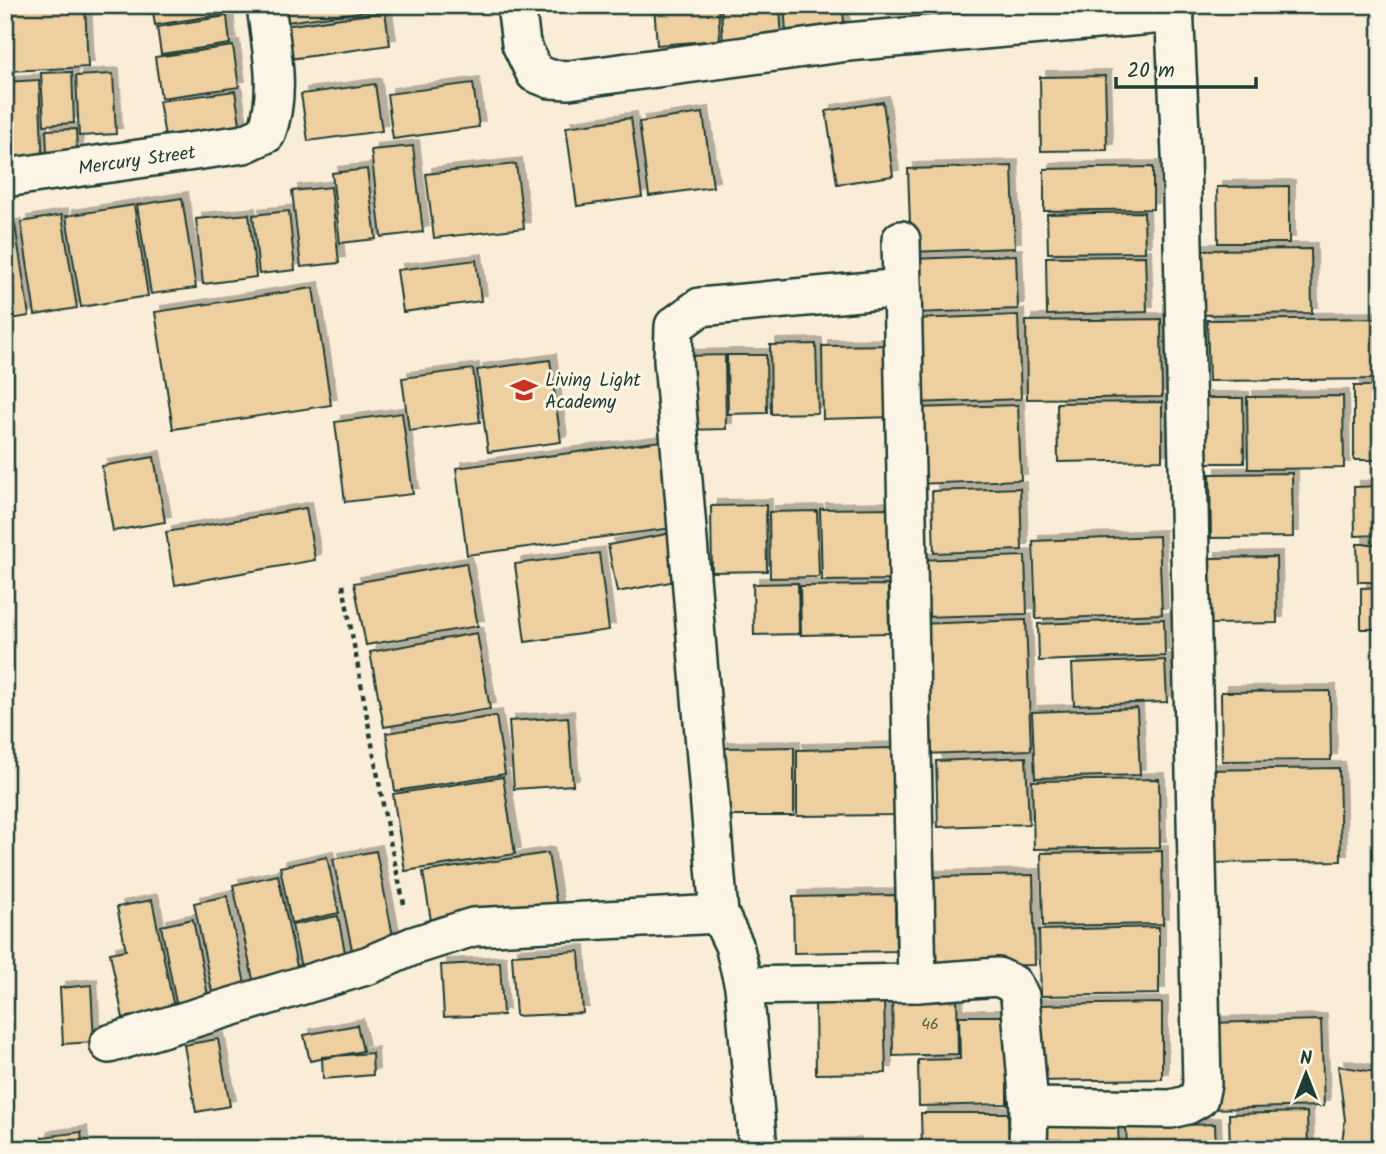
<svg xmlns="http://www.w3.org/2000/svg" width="1386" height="1154" font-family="Kalam,sans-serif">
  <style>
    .building { fill: #edcfa0; stroke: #1f3d34; stroke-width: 2; filter: url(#shadow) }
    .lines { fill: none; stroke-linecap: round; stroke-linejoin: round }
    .minor-casing { stroke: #1f3d34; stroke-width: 42 }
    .path { stroke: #1f3d34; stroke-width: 4.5; stroke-dasharray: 5 5; stroke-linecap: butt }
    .minor { stroke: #fcf5e5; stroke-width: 37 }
    .labels { text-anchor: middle; stroke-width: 6; stroke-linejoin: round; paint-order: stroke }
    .number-label { font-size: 16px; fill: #52624f }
    .street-label { font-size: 19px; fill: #1f3d34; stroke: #fcf5e5 }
    .poi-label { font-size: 19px; fill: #1f3d34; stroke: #fcf5e5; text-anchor: start }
  </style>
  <defs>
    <filter id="shadow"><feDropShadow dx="6" dy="-6" stdDeviation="0" flood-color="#0004"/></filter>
  </defs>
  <rect width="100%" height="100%" fill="#f9edd7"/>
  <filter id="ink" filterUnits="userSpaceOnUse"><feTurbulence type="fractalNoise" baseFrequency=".0143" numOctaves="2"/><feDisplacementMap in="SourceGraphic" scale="14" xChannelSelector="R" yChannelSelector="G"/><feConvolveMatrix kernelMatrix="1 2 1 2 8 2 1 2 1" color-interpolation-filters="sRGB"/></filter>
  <g filter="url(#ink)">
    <path class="building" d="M7,5H85L88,67L10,71Z
      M152,5H224L225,14L155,25Z
      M283,5H382V9L286,22Z
      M654,5H718L720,40L657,45Z
      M721,5H780L782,43L723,47Z
      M784,5H843L844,28L786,32Z
      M847,5H886L887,8L847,11Z
      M957,5H1023V13L958,17Z
      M385,12L390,45L275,61L270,28Z
      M227,16L230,44L161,54L157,27Z
      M5,29L7,80H5Z
      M233,46L239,87L161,98L155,57Z
      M72,72L74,123L44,125L41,73Z
      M113,74L116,134L79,136L76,76Z
      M1105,76L1107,150L1041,151L1040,77Z
      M39,80L43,167L5,168V82Z
      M473,83L479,127L393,139L387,94Z
      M375,84L382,131L308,141L301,94Z
      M235,91L242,137L167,149L159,101Z
      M883,102L893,176L837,184L826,111Z
      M703,113L713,187L649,196L639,122Z
      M631,118L642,197L577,206L566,127Z
      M76,129L77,151L47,153L46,130Z
      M413,146L423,232L381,237L371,150Z
      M516,164L524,228L434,238L426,174Z
      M1012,166L1015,248L911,252L908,169Z
      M1153,167V209L1044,211V169Z
      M367,169L376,239L340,243L332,173Z
      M1289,186V243H1218L1217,187Z
      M331,187L339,263L301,267L292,191Z
      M182,198L196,288L151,294L137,205Z
      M134,205L148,296L81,307L66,216Z
      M289,211L295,270L259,274L253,215Z
      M1144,212L1145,252L1048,253L1047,214Z
      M249,214L256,277L203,284L196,219Z
      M62,215L77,308L35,315L21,222Z
      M15,225L29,316L5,320V227Z
      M1311,249L1312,313L1199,315V250Z
      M1016,255L1018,309L915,313L912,259Z
      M1145,256L1147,312L1047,315L1046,257Z
      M476,260L481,301L403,312L397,270Z
      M313,288L331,405L173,429L155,312Z
      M1018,315L1021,399L916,403L913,319Z
      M1381,318V379L1209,381L1207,320Z
      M1161,319L1162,397L1027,399L1026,321Z
      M816,344L818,413L771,414L770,345Z
      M895,345L896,417L823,419L822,346Z
      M725,355L726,429L683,430L682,356Z
      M727,355H766L767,413L728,414Z
      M550,360L561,442L488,452L477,370Z
      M473,369L480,422L409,431L402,378Z
      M1354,386H1381V460H1354Z
      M1343,396L1344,468L1248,469L1247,397Z
      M1201,398H1243L1244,463H1202Z
      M1162,402V460L1058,462L1057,403Z
      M1018,405L1021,480L915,484L911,408Z
      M402,413L413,494L345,502L335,422Z
      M661,441L673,528L467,555L456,468Z
      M154,457L165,522L113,531L102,466Z
      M1292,473L1293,537L1211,538L1210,474Z
      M1381,486V535L1355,536L1354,487Z
      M1020,488L1022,550L934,553L932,491Z
      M766,505L767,571L712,572L711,506Z
      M306,508L315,560L175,585L166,532Z
      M892,508L893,580L822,581L820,509Z
      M817,511L819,577L770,578L769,512Z
      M672,533L681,580L617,592L608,545Z
      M1159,536L1162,614L1036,619L1033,541Z
      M1357,544H1381V582H1358Z
      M599,553L609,630L525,642L515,564Z
      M1025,556L1027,614L921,617L918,560Z
      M1276,557L1277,623L1211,624L1210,558Z
      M466,563L478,626L366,645L354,583Z
      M798,583L799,634L754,635L753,584Z
      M888,585L889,633L801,635L800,586Z
      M1381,587V629H1361V588Z
      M1164,619L1165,656L1039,661L1038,624Z
      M1026,620L1031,750L923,754L918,624Z
      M477,633L490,709L384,727L370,652Z
      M1165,660L1167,702L1074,705L1072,664Z
      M1330,691L1331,760L1222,761L1221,692Z
      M1137,708L1140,775L1035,778L1032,712Z
      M496,716L505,774L395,791L386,733Z
      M568,717L573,785L514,789L509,721Z
      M794,747V816H723L722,748Z
      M893,748L894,815L797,816V750Z
      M1026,757L1029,824L938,827L936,761Z
      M1339,768L1341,861L1205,863L1204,770Z
      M503,777L515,854L405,871L393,794Z
      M1159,779L1160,847L1034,849L1032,781Z
      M376,851L396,951L354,959L333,859Z
      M1162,851L1163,924L1043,926L1041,853Z
      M548,853L558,913L433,933L423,872Z
      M327,857L339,913L291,923L280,867Z
      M278,875L300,981L255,989L233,885Z
      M1033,875L1035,965L924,967L923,877Z
      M895,895L896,951L794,953L793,897Z
      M227,896L248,999L215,1006L194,903Z
      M152,900L174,1008L123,1018L110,953L126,950L117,907Z
      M338,916L348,968L303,977L292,925Z
      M193,919L210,1006L178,1013L161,926Z
      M1159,927V994L1041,996L1039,930Z
      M579,951L583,1013L516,1016L512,955Z
      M500,962L503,1015L444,1017L441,965Z
      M91,985L94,1042L63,1044L60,988Z
      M957,990L958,1054L893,1056L892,992Z
      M884,1000L886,1073L816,1074L815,1001Z
      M1162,1003V1079L1035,1081L1034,1005Z
      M959,1016H1007V1104L919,1106L918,1060L960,1059Z
      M1321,1020L1324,1106L1210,1109L1208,1023Z
      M357,1025L363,1051L310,1061L304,1035Z
      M218,1039L230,1106L196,1112L184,1045Z
      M372,1053L373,1075L323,1079L322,1057Z
      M1338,1066L1381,1073V1149H1341L1345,1120Z
      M1307,1112L1308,1149H1230L1229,1114Z
      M921,1113H1008L1009,1149H922Z
      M1118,1124L1119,1149H1035L1034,1127Z
      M1215,1124L1216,1149H1127L1126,1127Z
      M81,1132L83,1149H43L42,1137Z
      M855,1144V1149H776V1146Z"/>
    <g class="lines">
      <g class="minor-casing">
        <g id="minor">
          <path d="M516,5L521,44L535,73L550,79L569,80L848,42L1175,13"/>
          <path id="s1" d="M5,178L244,144L266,134C282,93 271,48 266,5"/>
          <path d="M901,240L917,983"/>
          <path d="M744,986L917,983L998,977L1013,984L1020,996L1029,1107L1028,1149"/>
          <path d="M109,1044L369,965L413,946L473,927L719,914"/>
          <path d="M1029,1107L1171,1109L1187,1105L1199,1098L1202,1084L1181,154L1174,5"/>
          <path d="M758,1149L744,986L734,945L719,914L673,360L674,326L700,307L902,288"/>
        </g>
      </g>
      <path class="path" d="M343,585L389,837L404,904"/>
      <use href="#minor" class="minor"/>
    </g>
  </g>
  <defs>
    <g id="school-bare" transform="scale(2.1)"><path d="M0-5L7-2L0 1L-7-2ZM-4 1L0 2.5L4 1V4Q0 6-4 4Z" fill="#c8321e" stroke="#fcf5e5" stroke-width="2.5" paint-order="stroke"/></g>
  </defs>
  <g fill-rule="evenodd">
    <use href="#school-bare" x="524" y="390"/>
  </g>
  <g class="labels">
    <g class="number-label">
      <text x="930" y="1029">46</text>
    </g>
    <g class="street-label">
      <text dy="7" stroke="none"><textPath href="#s1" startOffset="133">Mercury Street</textPath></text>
    </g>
    <g class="poi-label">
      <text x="545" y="386">Living Light<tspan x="545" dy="22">Academy</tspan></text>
    </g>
  </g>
  <rect width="1386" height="1154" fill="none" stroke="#fcf5e5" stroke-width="28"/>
  <rect x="14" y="14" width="1358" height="1126" fill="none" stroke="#1f3d34" stroke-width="2.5" filter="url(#ink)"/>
  <g transform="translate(1306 1074)" stroke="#fcf5e5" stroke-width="5" paint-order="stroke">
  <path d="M0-5L12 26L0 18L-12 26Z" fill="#1f3d34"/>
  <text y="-10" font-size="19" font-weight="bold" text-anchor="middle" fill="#1f3d34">N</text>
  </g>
  <path d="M1116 77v10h140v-10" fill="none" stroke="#1f3d34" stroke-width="3.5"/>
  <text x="1127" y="77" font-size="21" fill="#1f3d34" stroke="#fcf5e5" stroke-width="5" paint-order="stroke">20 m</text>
</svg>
